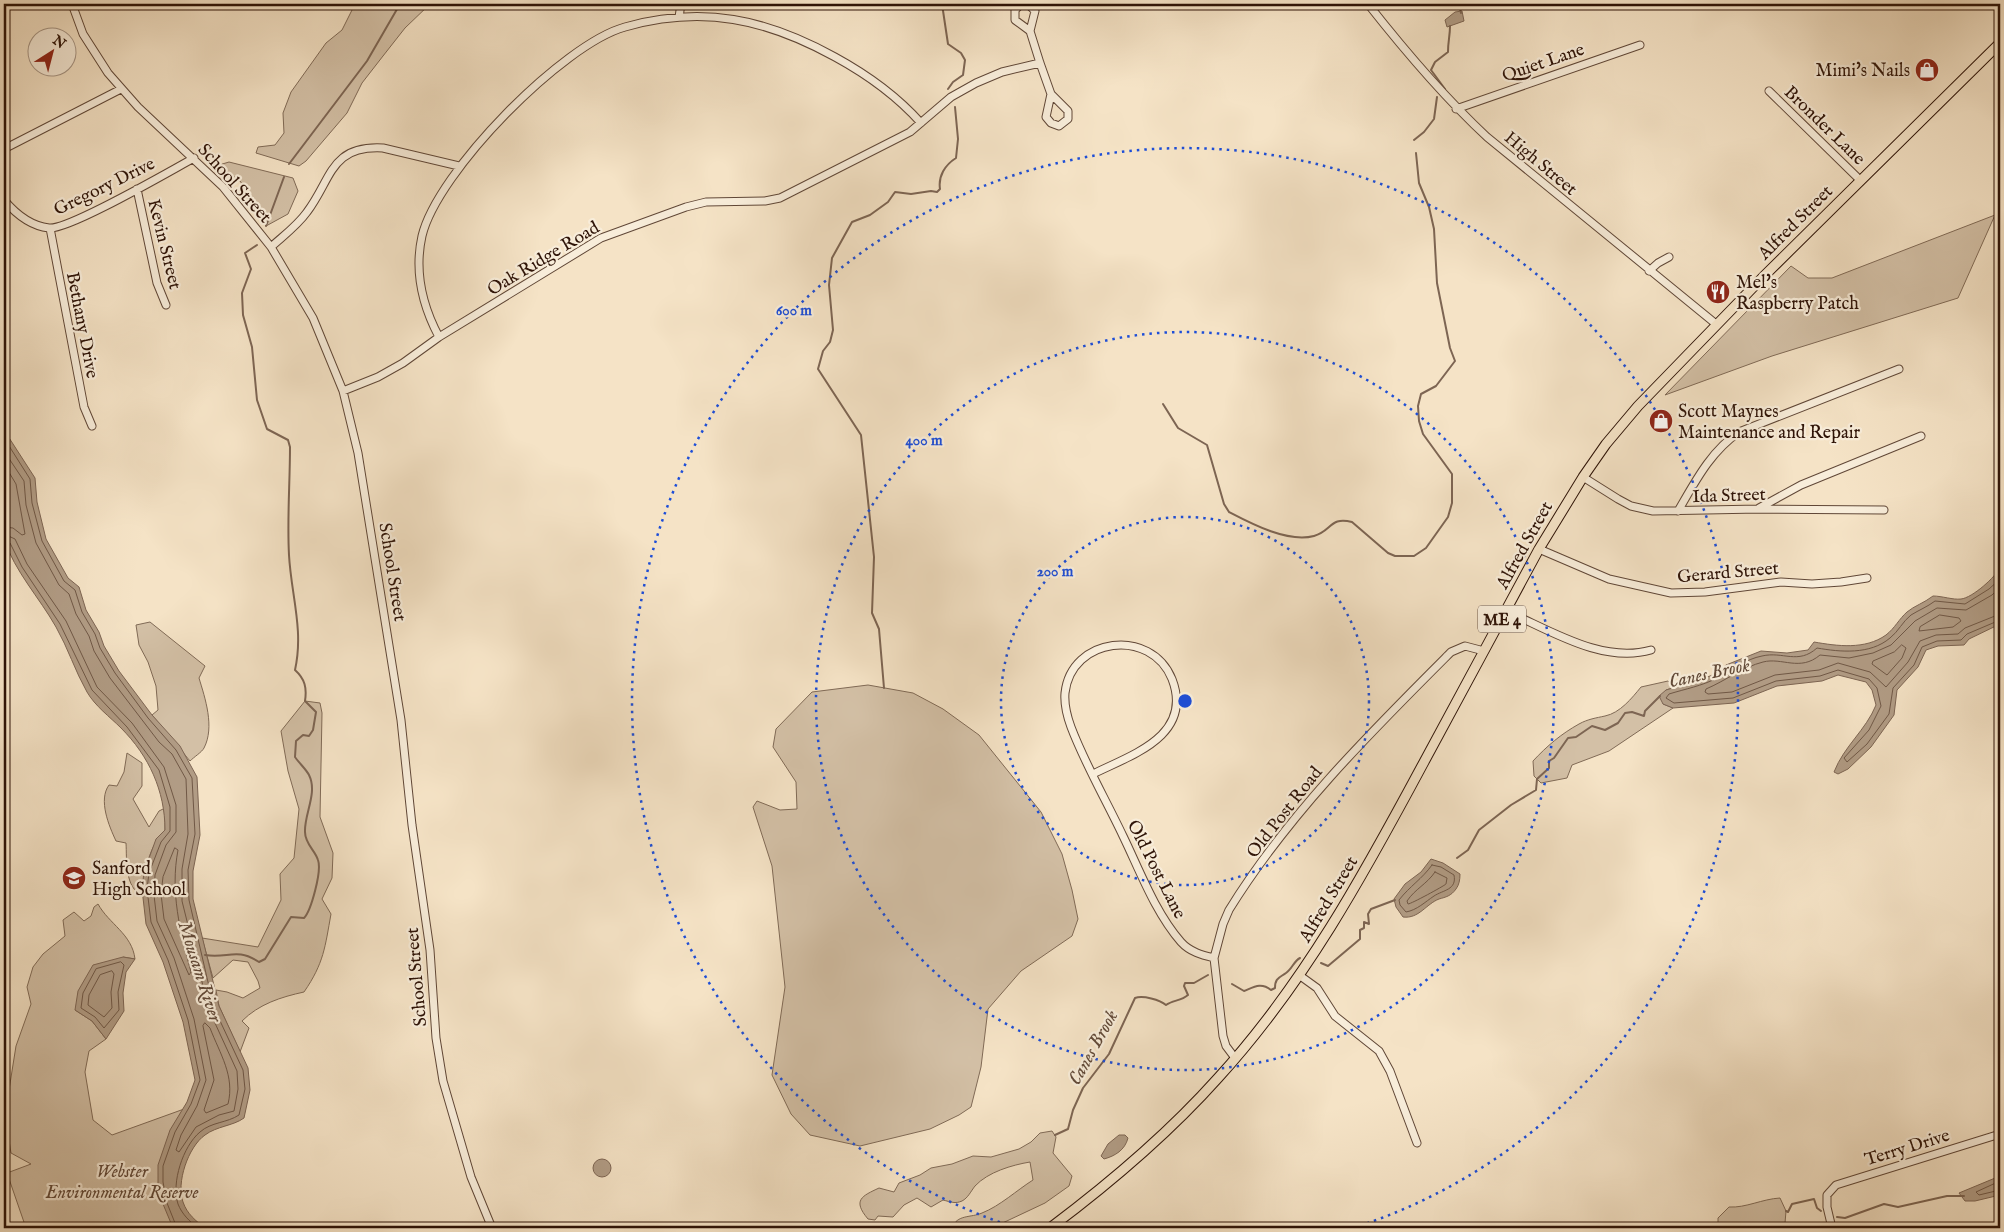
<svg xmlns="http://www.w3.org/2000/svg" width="2004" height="1232" font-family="'IM FELL English',serif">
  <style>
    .green { fill: #d3c0a6; stroke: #806a56 }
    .water { fill: #b19c85; stroke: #7d6553 }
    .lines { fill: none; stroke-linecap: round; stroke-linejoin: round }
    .shore { stroke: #705846; stroke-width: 1 }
    .stream { stroke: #7d6553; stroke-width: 2 }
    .minor-casing { stroke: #604737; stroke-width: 9 }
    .major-casing { stroke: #2e1307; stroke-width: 11 }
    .minor { stroke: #f8edda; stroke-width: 7 }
    .major { stroke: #f5e3c6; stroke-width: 9 }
    .ring { fill: none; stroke: #1d4ed8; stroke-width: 2.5; stroke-dasharray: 2.5 5 }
    .labels { text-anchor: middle; stroke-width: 4.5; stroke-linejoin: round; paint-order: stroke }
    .shield { fill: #f8edda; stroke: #6b5446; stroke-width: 1 }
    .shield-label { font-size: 16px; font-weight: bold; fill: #2e1307 }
    .street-label { font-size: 18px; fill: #2e1307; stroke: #f8edda }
    .poi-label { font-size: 18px; fill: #2e1307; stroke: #f8edda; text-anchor: start }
    .park-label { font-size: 18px; font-style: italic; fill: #604737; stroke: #f8edda }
    .water-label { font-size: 19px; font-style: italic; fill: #624a39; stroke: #f8edda }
    .centre { fill: #1d4ed8; stroke: #f8edda; stroke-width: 2.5 }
    .ring-label { font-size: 15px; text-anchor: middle; font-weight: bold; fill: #1d4ed8; stroke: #f8edda; stroke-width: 4.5; stroke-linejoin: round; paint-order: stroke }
  </style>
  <rect width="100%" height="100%" fill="#f5e3c6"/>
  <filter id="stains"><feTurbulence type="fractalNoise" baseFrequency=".004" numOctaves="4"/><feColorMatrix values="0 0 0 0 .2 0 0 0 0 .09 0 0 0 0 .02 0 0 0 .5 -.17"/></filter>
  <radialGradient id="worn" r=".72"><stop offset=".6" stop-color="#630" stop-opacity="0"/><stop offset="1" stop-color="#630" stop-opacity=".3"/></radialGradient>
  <path class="green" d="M355,4H430L405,28L383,56L362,83L347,113L306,161L299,166L256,153L258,147L275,145L284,133L283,113L291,92L326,43L342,30Z
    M229,162L293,178L298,191L288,214L266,226L243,192L241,182L219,165Z
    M1995,215L1958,298L1772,356L1665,395L1791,266L1808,278H1832Z
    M150,622L205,666L199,678C205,698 215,727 204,748C202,752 194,757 190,761L152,715L158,710L156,686L148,662L139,645L136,625Z
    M1668,681L1675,687L1666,690L1663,704L1673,708L1609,751L1572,765L1567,778L1541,783L1534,776L1533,761C1547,746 1561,734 1579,724C1588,719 1596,718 1605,716C1620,713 1632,698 1641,687Z
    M868,685L913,693L943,709L979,735L1041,812L1062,854L1072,890L1078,919L1072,936L1021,971L988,1009L981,1067L971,1107L959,1115L930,1129L860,1146L810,1135L791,1114L772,1075L785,987L772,866L753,807L757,801L780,810L797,809L796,782L773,747L776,729L812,692Z
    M305,701L320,703L322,713L320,817L333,853L332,878L322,899L331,914C325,947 324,963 304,992C281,997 259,1004 242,1021L249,1028L240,1052L219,1006L216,990L227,992L243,998L260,988L258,981L248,962L233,960L213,978L202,938L258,947L281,900L280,874L294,858L299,809L288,771L281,731Z
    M127,753L142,763V786L133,799L149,827L159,811L165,808V830C151,843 141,876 143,896C124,888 127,859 126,843L116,841C109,826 98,800 109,785L117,786L124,772Z
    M98,904C109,924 132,934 135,959L123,957L75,1010L92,1021L106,1039L89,1051L85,1072L93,1120L112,1135L209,1100L178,1147L182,1228H26L7,1173L31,1164L11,1153L5,1115L16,1046L31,1004L27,987L33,967L43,954L65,936L63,920L74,912L84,921L91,916L94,907Z
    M1052,1131L1056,1137L1053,1153L1072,1176L1069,1186L1045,1203L992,1228H952C957,1214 971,1218 982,1213C1000,1206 1017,1190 1033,1180L1030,1162C1012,1165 988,1172 975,1186C971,1191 968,1198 962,1201C955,1204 951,1202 943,1200L931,1207L917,1198L904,1205L893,1217L878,1216L875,1220L868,1219C852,1200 862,1196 879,1188L894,1192L899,1183L920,1175L931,1168L952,1164L973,1156L991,1157L1019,1149L1031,1142L1040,1133Z
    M1780,1198L1786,1211L1785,1223L1770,1228H1718V1218L1729,1207C1746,1208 1762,1199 1780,1198Z"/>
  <path class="water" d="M1462,11L1464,21L1447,27L1445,20L1455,12Z
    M4,430L35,478L37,502L46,539L68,578L79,587L86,610L99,632L104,646L119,671L152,715L180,746L197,777L200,835L193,871V899L219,1006L248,1068L250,1090L244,1118C233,1126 217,1126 205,1135C188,1147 176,1183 183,1202C187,1214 196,1221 205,1228H173L163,1204L158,1183V1165L170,1130L187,1102L195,1080L183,1022L163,962L146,924L142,889L144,872L156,839L165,830C165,791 149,756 121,728C110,717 95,706 87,692C75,671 68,648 56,627C39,597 15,572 4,539Z
    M2000,567V624L1969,639L1964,645L1938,646L1926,650L1918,667L1897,690L1894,715L1871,747L1848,769L1838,774L1834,772C1844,746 1866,730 1876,705L1872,690L1866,682L1838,675L1822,681L1777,686L1734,703L1673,708L1663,704L1659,696L1666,690L1700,680L1715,674L1726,665L1761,651L1787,653L1808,650L1814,642C1837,646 1865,650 1886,635C1895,628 1899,619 1907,612C1914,606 1924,603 1933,596C1942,596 1953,600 1961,599C1972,598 1996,577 2000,567Z
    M1431,859L1443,863L1460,874C1460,880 1459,885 1456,889C1451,896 1446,897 1439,899C1426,904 1419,919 1403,917L1396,907L1394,899L1405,884L1421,872Z
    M123,957L135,959L126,972L123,993L124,1011L106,1039L92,1021L75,1010L78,991L93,965Z
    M1119,1135H1125L1128,1138C1125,1150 1115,1156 1104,1159L1101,1156L1108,1144Z
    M593 1168a9 9 0 1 1 18 0a9 9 0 1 1-18 0Z
    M2000,1176V1195L1975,1201H1965L1959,1193Z"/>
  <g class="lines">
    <path class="shore" d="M4,438L30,479L32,503L42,541L64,581L75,590L82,612L95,634L100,648L115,673L148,718L176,750L192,778L195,834L188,870L189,900L214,1008L243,1070L245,1089L239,1115C227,1123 211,1122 200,1132C183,1146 171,1183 178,1204C182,1214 189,1221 198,1228
      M4,451L24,481L26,505L36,543L59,585L69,594L76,614L89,636L94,651L110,678L159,742L172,754L186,779L188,834L182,869V901L209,1010L237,1071L238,1089L234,1111L219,1115L196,1127L179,1152L176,1150L181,1135L197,1106L206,1080L194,1019L174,958L157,921L154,895L155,875L166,845L176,832V805L164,767L132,723L97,687L66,621L27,564L15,539L4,534
      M4,464L16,484L25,534L22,535L13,528L4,527
      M4,540L10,543L22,567L60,624L92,690L127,727L159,770L170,807V831L161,842L149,873L147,889L151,922L168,960L188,1020L200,1080L191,1104L175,1132L163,1166V1182L167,1203L177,1228
      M2000,579L1989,589L1965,604L1935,601C1927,607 1919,610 1911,615C1903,621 1898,632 1890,638C1870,655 1840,652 1817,648C1798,665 1783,651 1762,656C1746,659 1731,670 1717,678C1702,686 1685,689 1669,694L1666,698L1674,703L1733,698L1776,681L1820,676L1838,670L1869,679L1877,688L1881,706L1869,730L1844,758L1847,762L1867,744L1889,714L1893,688L1914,665L1922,647L1937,641L1961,640L1967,634L2000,620
      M2000,587L1992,595L1966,610L1937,608L1915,621L1891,645L1873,653L1849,658L1820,655C1800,672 1782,657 1763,662C1743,667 1725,681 1706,689L1705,692L1708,694L1732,692L1775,675L1819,670L1838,663L1870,672L1886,687L1908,662L1920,641L1936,635L1958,634L1965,628L2000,614
      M1940,615L1959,618L1961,621L1953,627L1919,631L1920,627Z
      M1902,645L1906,648L1902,658L1887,675L1872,664L1873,661L1894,652Z
      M175,848L178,850C170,892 180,931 191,972L189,975L164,919L161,894L163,877Z
      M1432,865L1441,867L1454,875C1457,890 1443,890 1434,896C1425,902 1417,910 1406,912L1400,905L1399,900C1410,886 1422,879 1432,865Z
      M1435,872L1447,878L1446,884C1444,886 1411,904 1408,904L1407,901C1415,889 1427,884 1435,872Z
      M121,962L124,965L118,992L119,1010L104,1028L95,1017L81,1008L83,993L96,969Z
      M112,971L114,974L111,992L112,1008L104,1017L88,1005L89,995L100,975Z
      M205,1023L210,1028C220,1054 235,1076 228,1104L206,1113L204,1110L214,1080L203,1026Z
      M2000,1181L1976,1192L1979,1195L2000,1190"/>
    <path class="stream" d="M942,4L948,44L961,53L965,60L963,75L953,82L948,89
      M1459,4L1461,13
      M1445,89L1431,70L1435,62L1448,52C1448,41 1450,36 1450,26
      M1414,140L1424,132L1434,119L1437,97
      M289,164L367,61L400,4
      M266,226L284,177
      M1163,404L1178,428L1207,445L1224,504L1229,512C1252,524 1288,543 1314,536C1332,531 1330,516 1352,522L1388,553L1395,556H1414L1426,548L1448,517L1452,503V474L1423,434L1419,421L1418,406L1421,394L1436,386L1455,361L1450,348L1437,283L1434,229L1429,207L1419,183L1416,153
      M884,688L879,629L872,613L874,557L861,435L818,369L823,351L830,342L833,330L829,285L832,258L852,222L870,215L888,202L895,192L911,194L931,191L937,192L940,189C938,176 945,165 956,158L958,139L955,107
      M1457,858L1468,850L1479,830L1511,805L1536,790L1537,779L1549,768V761L1554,758L1568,738L1576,737L1592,726L1605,730L1618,723L1625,713L1632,712L1644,716L1645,711L1660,696
      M205,955C228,959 236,947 259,962L265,959L291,917L304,918C311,911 322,871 318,860C315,850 305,844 305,832C304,814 318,793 309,775C306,769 299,763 295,757L296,741L303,735L309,736L313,730L316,712L305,701C307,688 305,679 295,670C304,630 291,594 289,555C287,519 290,483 290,447L288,440L267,429L257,400L252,347L243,315L242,293L251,269L245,253L257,245
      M1321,963L1328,966L1360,939V930L1364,928V922L1369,924L1368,914L1371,909L1395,900
      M1232,984L1244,991C1254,987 1261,982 1271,990L1275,988C1275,978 1279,978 1286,973C1292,969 1294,961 1300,958
      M1055,1135L1068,1129L1073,1110L1083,1088L1109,1054L1135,998C1143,995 1160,1000 1166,1005C1173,1000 1181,1001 1188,995L1184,986L1185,983H1194L1208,975
      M1786,1211L1788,1212L1792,1204L1814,1199L1817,1208L1821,1211
      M1837,1217L1845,1218L1884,1204L1898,1207L1947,1196H1964
      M602,1228L607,1223"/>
    <g class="minor-casing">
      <path id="minor" d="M72,4L83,34L108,73L138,107L223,187L271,247L313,318L343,391L358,453L401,720L412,825L430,950L436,1038L443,1081L471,1177L492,1228
        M1368,4C1405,51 1443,96 1487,137L1716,324
        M679,17L681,4
        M1030,31L1015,20V10L1020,5H1029L1035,11L1030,31L1040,63L1051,94L1068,111V119L1059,126L1051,123L1046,117L1051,94
        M1769,91L1860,180
        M1456,109L1640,45
        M4,149L121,89
        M137,189L157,283L166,305
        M4,200C15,213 31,226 49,228C69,230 170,171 194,158
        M50,228L84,407L92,426
        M271,247C283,236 297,226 307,212C332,179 330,145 383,148L459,166
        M1649,271L1658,263L1669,257
        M439,337C422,305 414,272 422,236C437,172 563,44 625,27C703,5 766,19 835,57C868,75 896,95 921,123
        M343,391L378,377L403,363L439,337L601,238L686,207L706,202L765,201L780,198L910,132L951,97L976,83L1002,72L1040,63
        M1583,477L1618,499L1631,506L1653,511L1759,509L1884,510
        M1759,508L1801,485L1921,436
        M1678,511C1695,482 1710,452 1739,432L1899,369
        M1539,549L1609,579L1671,593L1705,592L1781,582L1812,584L1841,582L1867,578
        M1506,611C1550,630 1602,664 1651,650
        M1093,774C1131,755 1194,736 1172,679C1151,627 1071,637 1065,693C1064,705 1067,716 1071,727C1085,764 1106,800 1123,836C1140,871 1155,912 1181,942C1190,952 1202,955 1214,958
        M1299,975L1317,988L1335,1016L1379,1051L1390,1071L1417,1143
        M1235,1058L1226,1046L1223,1036L1214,958L1223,924L1229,910C1289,813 1371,732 1451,652L1465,646L1484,651
        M1832,1228L1827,1207V1195L1836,1185L2000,1134"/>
    </g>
    <g class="major-casing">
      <path id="major" d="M1050,1228C1110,1183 1168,1134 1218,1078C1304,984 1364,874 1424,762C1462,691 1501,620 1539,549L1583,477L1606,444L1638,406L1765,275L2000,43"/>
    </g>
    <use href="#minor" class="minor"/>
    <use href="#major" class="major"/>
  </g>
  <g class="ring">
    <circle cx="1185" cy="701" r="184"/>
    <circle cx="1185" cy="701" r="369"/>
    <path d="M1014 1227A553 553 0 1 1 1356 1227"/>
  </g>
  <defs>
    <g id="shop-disc" transform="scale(1.25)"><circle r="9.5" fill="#8f2418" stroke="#f8edda"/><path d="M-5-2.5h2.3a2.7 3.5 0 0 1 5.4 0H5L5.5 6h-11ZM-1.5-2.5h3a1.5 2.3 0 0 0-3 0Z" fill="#fff"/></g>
    <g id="restaurant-disc" transform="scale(1.25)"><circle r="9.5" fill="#8f2418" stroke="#f8edda"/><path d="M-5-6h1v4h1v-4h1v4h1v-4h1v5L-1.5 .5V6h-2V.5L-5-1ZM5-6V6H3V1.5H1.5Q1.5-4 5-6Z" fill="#fff"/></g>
    <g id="school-disc" transform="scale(1.25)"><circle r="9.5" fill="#8f2418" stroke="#f8edda"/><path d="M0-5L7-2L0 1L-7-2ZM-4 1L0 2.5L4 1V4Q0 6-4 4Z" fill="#fff"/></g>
  </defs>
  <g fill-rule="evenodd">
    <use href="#shop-disc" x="1927" y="70"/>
    <use href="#restaurant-disc" x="1718" y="292"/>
    <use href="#shop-disc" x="1661" y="421"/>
    <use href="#school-disc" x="74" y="878"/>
  </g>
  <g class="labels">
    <rect class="shield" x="1478" y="605.5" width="48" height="27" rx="4"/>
    <g class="shield-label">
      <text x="1502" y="625">ME 4</text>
    </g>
    <g class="street-label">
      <text transform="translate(1543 62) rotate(-19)" y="6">Quiet Lane</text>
      <text transform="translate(1825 125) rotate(44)" y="6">Bronder Lane</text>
      <text transform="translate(1541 163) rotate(40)" y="6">High Street</text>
      <text transform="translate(235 183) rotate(48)" y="6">School Street</text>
      <text transform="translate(104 186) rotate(-26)" y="6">Gregory Drive</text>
      <text transform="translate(1795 222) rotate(-45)" y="6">Alfred Street</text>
      <text transform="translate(165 244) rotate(76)" y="6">Kevin Street</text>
      <text transform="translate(543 258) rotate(-31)" y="6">Oak Ridge Road</text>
      <text transform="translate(83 325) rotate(79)" y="6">Bethany Drive</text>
      <text transform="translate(1729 495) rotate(-2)" y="6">Ida Street</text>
      <text transform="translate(1524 545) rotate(-61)" y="6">Alfred Street</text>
      <text transform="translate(393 572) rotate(81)" y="6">School Street</text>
      <text transform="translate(1728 572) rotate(-5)" y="6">Gerard Street</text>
      <text transform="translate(1284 812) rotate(-52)" y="6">Old Post Road</text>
      <text transform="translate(1157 869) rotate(63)" y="6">Old Post Lane</text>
      <text transform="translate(1328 899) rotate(-59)" y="6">Alfred Street</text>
      <text transform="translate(416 977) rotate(-95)" y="6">School Street</text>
      <text transform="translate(1907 1147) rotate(-17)" y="6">Terry Drive</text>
    </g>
    <g class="poi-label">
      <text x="1910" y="76" text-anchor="end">Mimi's Nails</text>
      <text x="1736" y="288">Mel's<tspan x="1736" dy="21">Raspberry Patch</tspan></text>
      <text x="1678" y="417">Scott Maynes<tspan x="1678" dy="21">Maintenance and Repair</tspan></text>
      <text x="92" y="874">Sanford<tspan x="92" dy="21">High School</tspan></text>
    </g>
    <g class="park-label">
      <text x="122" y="1177">Webster<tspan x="122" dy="21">Environmental Reserve</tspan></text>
    </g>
    <g class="water-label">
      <text transform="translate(1709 672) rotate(-12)" y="7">Canes Brook</text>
      <text transform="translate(201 971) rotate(72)" y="7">Mousam River</text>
      <text transform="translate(1092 1047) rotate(-61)" y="7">Canes Brook</text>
    </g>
  </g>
  <circle cx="1185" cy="701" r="8" class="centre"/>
  <g class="ring-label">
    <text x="794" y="315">600 m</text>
    <text x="924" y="445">400 m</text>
    <text x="1055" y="576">200 m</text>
  </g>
  <rect width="2004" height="1232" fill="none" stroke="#f5e3c6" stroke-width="20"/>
  <rect x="5" y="5" width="1994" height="1222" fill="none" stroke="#2e1307" stroke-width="2.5"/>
  <rect x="10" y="10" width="1984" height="1212" fill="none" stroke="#2e1307"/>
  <g transform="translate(52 52) rotate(36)"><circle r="24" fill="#f8edda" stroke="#a79686"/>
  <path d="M0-4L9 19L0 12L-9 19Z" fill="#8f2418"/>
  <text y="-8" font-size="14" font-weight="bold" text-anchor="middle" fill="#2e1307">N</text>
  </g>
  <rect width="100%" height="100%" filter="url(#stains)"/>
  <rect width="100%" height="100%" fill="url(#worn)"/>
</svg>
